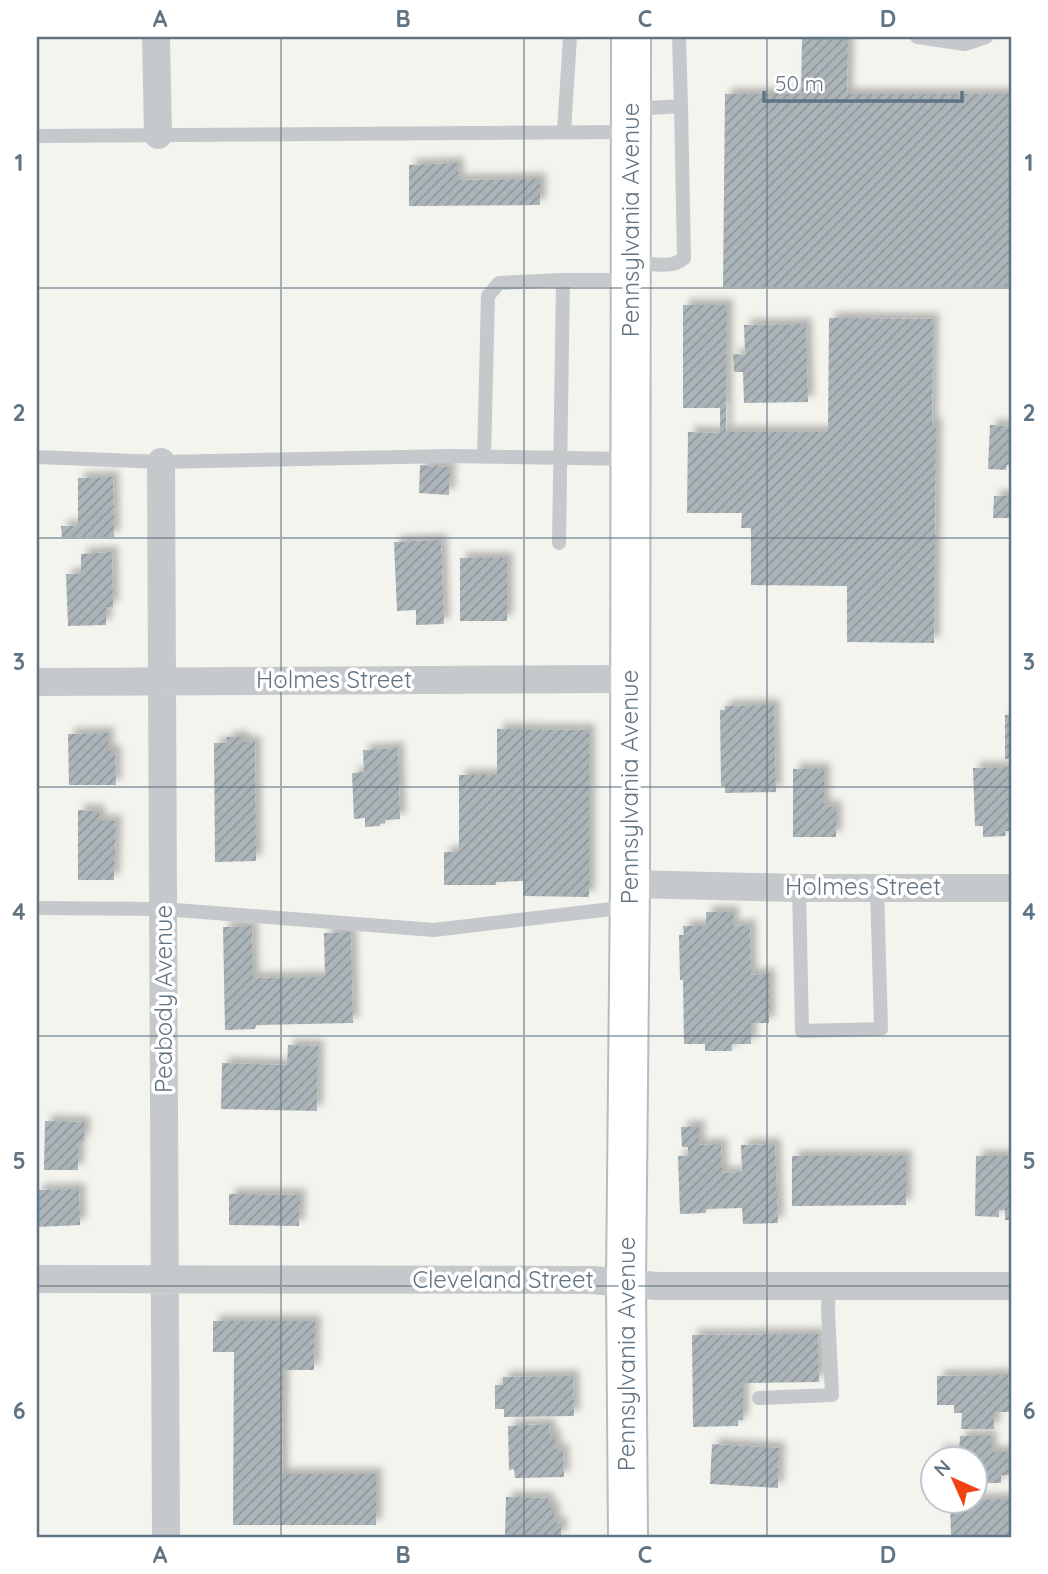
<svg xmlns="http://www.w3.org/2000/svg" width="1048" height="1574" font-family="Quicksand,sans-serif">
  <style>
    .building { fill: url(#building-hatch); filter: url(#shadow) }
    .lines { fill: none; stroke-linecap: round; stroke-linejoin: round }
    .secondary-casing { stroke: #b5bbbf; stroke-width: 42 }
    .lane { stroke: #c6c9cc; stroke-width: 14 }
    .street { stroke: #c6c9cc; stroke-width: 28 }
    .secondary { stroke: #fff; stroke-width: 38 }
    .grid { fill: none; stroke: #607483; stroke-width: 2; stroke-opacity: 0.55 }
    .labels { text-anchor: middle; stroke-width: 7; stroke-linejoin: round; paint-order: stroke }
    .street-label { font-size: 24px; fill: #607483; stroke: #fff }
    .neatline { fill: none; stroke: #607483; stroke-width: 2.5 }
    .grid-label { font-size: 23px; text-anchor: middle; font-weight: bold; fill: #607483 }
  </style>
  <defs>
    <pattern id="building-hatch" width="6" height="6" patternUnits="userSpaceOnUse" patternTransform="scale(1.75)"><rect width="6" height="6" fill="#abb4b8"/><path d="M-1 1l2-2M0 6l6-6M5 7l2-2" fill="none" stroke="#8f979b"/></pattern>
    <filter id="shadow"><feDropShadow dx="6" dy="-6" stdDeviation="3.5" flood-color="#0004"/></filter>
  </defs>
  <rect width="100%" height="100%" fill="#f4f4ef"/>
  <path class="building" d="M802,37H848L847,94H1011V287H723L725,94H801Z
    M458,163V180L540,179V205L409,206V165Z
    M683,305H727L726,432H828L829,318L933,319L932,424H936L934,643L847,642V586L751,585V528H741L742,513H687L688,432L720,433V408H683Z
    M806,324L808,402L744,403L743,372H734L733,354L745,355L744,325Z
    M990,425L1011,426V465H1007L1006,470L988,469Z
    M420,465L450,467L449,495L419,493Z
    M113,477L114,537H62L61,526H78V478Z
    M994,496H1011V518H993Z
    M441,540L444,624L416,625V610L397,611L394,542Z
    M112,552L113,607H106V625L68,626L66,574H81V554Z
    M460,558H507V621H460Z
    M774,705L776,792L725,793V786H721L720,710H725V706Z
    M1005,715H1011V759H1005Z
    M497,729L589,730V897L523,896V881L496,882V885H444V852H459V775H497Z
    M108,733V751H115L116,785H69L68,734Z
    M227,737H243V742H255L256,861L215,862L214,743H227Z
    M398,748L400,819L385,820V823L380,824V826L365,827V818L354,819L352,773L364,772L363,750Z
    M1011,767V831H1005L1006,836L983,837V826H975L973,768Z
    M793,769H824V806L836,807V837H793Z
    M78,810L99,811V821H116L114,880H78Z
    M706,912H733V926L750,925L751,975L769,974V1023H751V1044H732V1051H705V1044H684L683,980H680L679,935H684L683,926H706Z
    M252,926L253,978L325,977L324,933L351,932L353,1023L256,1025L255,1029L225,1030L223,927Z
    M288,1045L318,1046L317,1111L221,1109L222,1063L287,1065Z
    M45,1121L84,1122V1141H79L78,1170H44Z
    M699,1126V1145L721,1144L722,1173L742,1172L741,1145L775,1144L778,1223L743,1224L742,1208L706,1209V1213L680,1214L678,1156H688V1147H682L681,1127Z
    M792,1156H906V1205L792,1206Z
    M976,1156H1011V1220H1005V1210H999V1217L975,1216Z
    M79,1189L80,1225L37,1227V1190Z
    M229,1194L300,1195L299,1226L229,1225Z
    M213,1321H315L314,1370H283L282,1474H376V1525H233L234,1352H213Z
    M818,1334L819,1382L743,1383V1420H738V1426L693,1427L692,1335Z
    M1008,1375L1010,1412H994V1429H961L962,1413H954V1405H937V1376Z
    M573,1376L574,1416L504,1417V1409H495V1385H503V1377Z
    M549,1424L550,1436H555V1449L563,1450L564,1477L515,1478L514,1469L509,1470L508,1426Z
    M960,1436H991V1452H1010V1475H1001V1483H974V1458H937V1451H959Z
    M712,1444L779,1448L778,1488L710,1484Z
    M506,1497L548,1498V1507L554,1508V1522L561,1523V1537H505Z
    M1011,1499V1535L951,1536L950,1500Z"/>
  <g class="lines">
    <g class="secondary-casing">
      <path id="secondary" d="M628,1537L626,1282L630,884L631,37"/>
    </g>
    <path class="lane" d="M917,37L965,44L986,37
      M633,109L681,106L679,37
      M564,131L570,37
      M37,136L629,132
      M632,261C647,263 672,270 684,258L681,106
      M37,457L161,462L451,456L630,459
      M484,457L488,296L499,283L563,280H629
      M559,543L563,280
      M799,888L802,1031L881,1029L877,888
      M37,908L163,909L434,930L628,907
      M759,1398L832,1395L828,1311L829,1286"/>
    <path class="street" d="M156,37L158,135
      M161,462L166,1537
      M37,682L630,679
      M630,884L799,888H1011
      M37,1279L592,1280L657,1286H1011"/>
    <use href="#secondary" class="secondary"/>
  </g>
  <path class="grid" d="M281,37V1537M524,37V1537M767,37V1537M37,288H1011M37,538H1011M37,787H1011M37,1036H1011M37,1286H1011"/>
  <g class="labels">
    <g class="street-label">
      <text transform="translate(631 220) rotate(-90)" y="8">Pennsylvania Avenue</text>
      <text x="334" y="688">Holmes Street</text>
      <text transform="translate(630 787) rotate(-90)" y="8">Pennsylvania Avenue</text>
      <text x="863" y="895">Holmes Street</text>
      <text transform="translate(164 999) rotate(-90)" y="8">Peabody Avenue</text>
      <text x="503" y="1288">Cleveland Street</text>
      <text transform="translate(627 1354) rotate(-90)" y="8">Pennsylvania Avenue</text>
    </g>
  </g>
  <rect width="1048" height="1574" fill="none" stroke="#ffffff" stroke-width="77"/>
  <g transform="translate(954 1480) rotate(315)"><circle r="33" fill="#ffffff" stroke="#bfc7cd" stroke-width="2"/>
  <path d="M0-5L12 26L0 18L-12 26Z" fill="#f24211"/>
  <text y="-10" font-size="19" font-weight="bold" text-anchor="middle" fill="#607483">N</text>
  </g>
  <path d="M764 91v10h198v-10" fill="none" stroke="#607483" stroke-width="3.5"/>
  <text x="775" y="91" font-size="21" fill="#607483" stroke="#ffffff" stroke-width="5" paint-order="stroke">50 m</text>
  <rect x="38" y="38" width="972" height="1498" class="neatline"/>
  <g class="grid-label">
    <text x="160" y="27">A</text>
    <text x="403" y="27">B</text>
    <text x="645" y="27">C</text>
    <text x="888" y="27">D</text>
    <text x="19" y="171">1</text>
    <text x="1029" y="171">1</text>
    <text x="19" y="421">2</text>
    <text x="1029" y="421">2</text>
    <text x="19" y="670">3</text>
    <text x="1029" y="670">3</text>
    <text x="19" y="920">4</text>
    <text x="1029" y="920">4</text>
    <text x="19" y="1169">5</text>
    <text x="1029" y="1169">5</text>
    <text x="19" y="1419">6</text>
    <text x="1029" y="1419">6</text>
    <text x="160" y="1563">A</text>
    <text x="403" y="1563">B</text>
    <text x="645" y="1563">C</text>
    <text x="888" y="1563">D</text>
  </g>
</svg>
